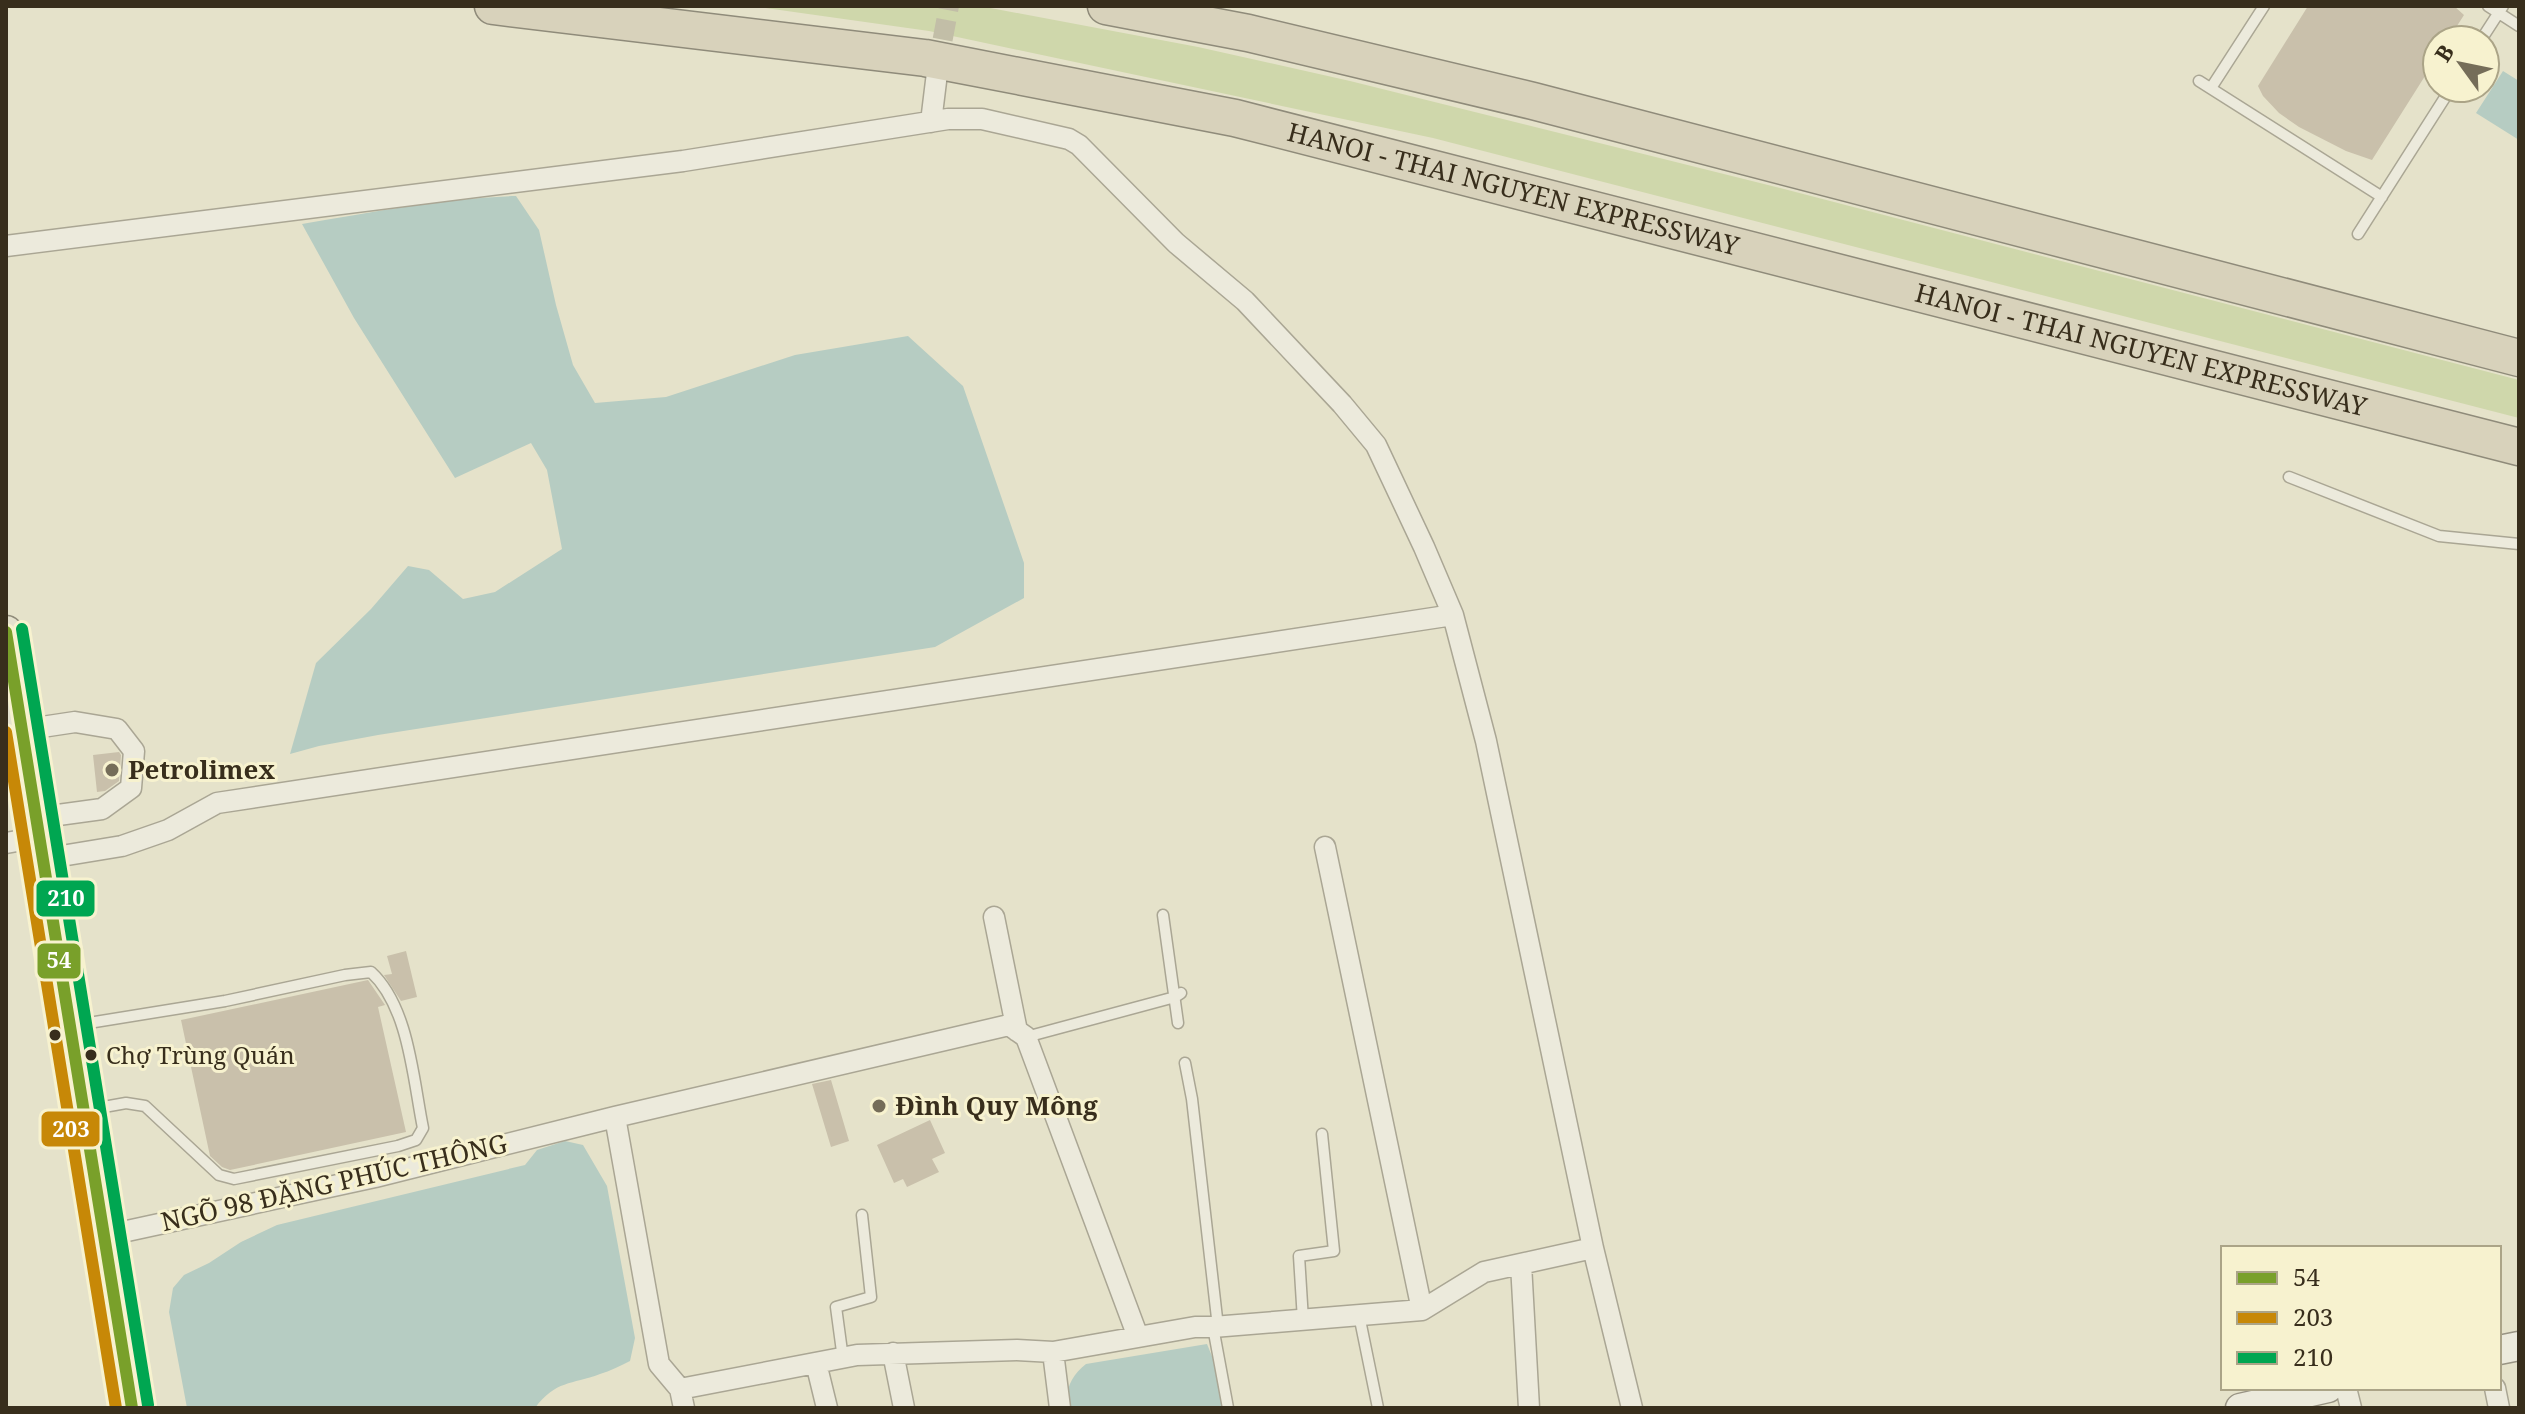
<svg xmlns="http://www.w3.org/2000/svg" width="2525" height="1414" font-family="'Noto Serif',serif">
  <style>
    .green { fill: #cfd7ab }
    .water { fill: #b6ccc2 }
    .building { fill: #c9c0ab }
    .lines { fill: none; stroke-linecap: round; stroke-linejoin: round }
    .street-tunnel { stroke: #c2bea7; stroke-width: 20; stroke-dasharray: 20 10; stroke-linecap: butt }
    .lane-casing { stroke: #aaa694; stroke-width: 13 }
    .street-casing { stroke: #aaa694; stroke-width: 23 }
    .secondary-casing { stroke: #999484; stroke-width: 31 }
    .primary-casing { stroke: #8f8b7a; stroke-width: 35 }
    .highway-casing { stroke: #8f8b7a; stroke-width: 39 }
    .lane { stroke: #eceadc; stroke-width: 10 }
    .street { stroke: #eceadc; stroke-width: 20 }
    .secondary { stroke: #eceadc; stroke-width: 28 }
    .primary { stroke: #e4e1cd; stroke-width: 32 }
    .highway { stroke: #d8d2bb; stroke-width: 36 }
    .bus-1-casing { stroke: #f7f2cf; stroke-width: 18 }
    .bus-2-casing { stroke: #f7f2cf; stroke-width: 18 }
    .bus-3-casing { stroke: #f7f2cf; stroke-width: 18 }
    .bus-1 { stroke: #79a02a; stroke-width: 12 }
    .bus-2 { stroke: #c78807; stroke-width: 12 }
    .bus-3 { stroke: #00a651; stroke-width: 12 }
    .poi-dot { fill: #756d59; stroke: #f7f2cf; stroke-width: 3 }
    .bus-dot { fill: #382e1c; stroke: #f7f2cf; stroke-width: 3 }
    .labels { text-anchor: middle; stroke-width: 6; stroke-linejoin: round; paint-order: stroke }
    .bus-label { font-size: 24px; fill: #382e1c; stroke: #f7f2cf; text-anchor: start }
    .street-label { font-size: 26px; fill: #382e1c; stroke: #f7f2cf }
    .poi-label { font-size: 26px; font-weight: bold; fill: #382e1c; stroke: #f7f2cf; text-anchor: start }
    .line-badge { stroke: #f7f2cf; stroke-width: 3 }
    .badge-label { font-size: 22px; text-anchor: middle; font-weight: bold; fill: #fff }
  </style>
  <rect width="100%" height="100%" fill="#e5e2ca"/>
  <path class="green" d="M751,6H980L1198,47L1350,81L1784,189L2519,380V418L1433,138L929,31Z"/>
  <path class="water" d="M2503,71L2519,81V140L2476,113Z
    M516,196L539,230L556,305L573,365L595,403L666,397L795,355L908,336L963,386L1024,563V598L935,647L378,735L319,746L290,754L316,663L371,609L408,566L429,570L463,599L495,592L562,549L547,470L531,443L455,478L354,318L302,224C373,212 444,198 516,196Z
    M565,1141L583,1145L607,1186L635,1338L630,1361C620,1366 610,1371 600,1374C571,1385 556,1380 535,1408H187L169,1312L173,1288L184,1275L209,1263L241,1242L277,1225L525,1165L537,1150Z
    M1207,1344L1218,1371L1227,1408H1068C1064,1390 1072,1375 1086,1364Z"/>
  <path class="building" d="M2308,6H2454L2464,15L2448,40H2437V57L2372,160L2346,151L2299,127L2279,113L2263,96L2258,86Z
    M119,752L121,755L119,781L105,791L97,792L93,755Z
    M406,951L417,997L401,1001L384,975L392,974L387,956Z
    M368,980L385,1005L378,1007L406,1132L230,1170L222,1167L210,1156L181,1020Z
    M831,1080L849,1141L831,1147L812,1084Z
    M930,1120L945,1153L932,1159L939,1172L907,1187L903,1179L894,1183L877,1145Z"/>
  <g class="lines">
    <path class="street-tunnel" d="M937,69L949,6"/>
    <g class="lane-casing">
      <path id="lane" d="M2488,6L2519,26
        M2481,40L2503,6
        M2199,81L2382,197
        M2211,88L2264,6
        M2358,234L2451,88
        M2289,477L2439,536L2519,544
        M1163,915L1178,1023
        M76,1025L225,1001L345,975L371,972C409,1007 413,1079 423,1128L416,1140L398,1146L234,1179L219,1175L145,1106L126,1103L87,1110
        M1026,1037L1175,997L1181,993
        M1185,1063L1192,1099L1218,1327
        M1359,1315L1378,1408
        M1303,1320L1299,1256L1334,1251L1322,1134
        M1213,1327L1228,1408
        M843,1359L836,1307L871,1297L862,1215"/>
    </g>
    <g class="street-casing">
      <path id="street" d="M931,122L937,73
        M6,246L683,161L948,119H982L1069,139L1079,145L1176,243L1245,301L1342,404L1376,445L1424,547L1453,615L1486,741L1593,1248L1632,1408
        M22,730L75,722L117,729L134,751L131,788L102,809L36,818
        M6,843L39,837
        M1325,847L1422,1310
        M43,859L122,846L168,830L217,803L1453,615
        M994,917L1017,1031
        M615,1117L659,1364L680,1389L684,1408
        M104,1236L375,1177L615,1117L1009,1025L1026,1037L1138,1337
        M1521,1264L1529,1408
        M1053,1352L1060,1408
        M893,1353L904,1408
        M816,1363L827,1408
        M2346,1388L2351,1408
        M2495,1388L2499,1408
        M680,1389L857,1355L1017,1350L1053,1352L1195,1327H1213L1422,1310L1484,1272L1593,1248"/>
    </g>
    <g class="secondary-casing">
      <path id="secondary" d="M2499,1350L2519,1346
        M2240,1408L2328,1388"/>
    </g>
    <g class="primary-casing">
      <path id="primary" d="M6,632L132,1408"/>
    </g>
    <g class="highway-casing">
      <g id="highway">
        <path id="s1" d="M493,6L925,58L1235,118L2519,447"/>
        <path d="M1106,6L1248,33L1533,101L2519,358"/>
      </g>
    </g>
    <use href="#lane" class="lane"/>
    <use href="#street" class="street"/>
    <use href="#secondary" class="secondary"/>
    <use href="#primary" class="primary"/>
    <use href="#highway" class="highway"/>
    <g class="bus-1-casing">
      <path id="bus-1" d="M6,632L132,1408"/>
    </g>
    <g class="bus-2-casing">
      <path id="bus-2" d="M6,732L116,1408"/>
    </g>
    <g class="bus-3-casing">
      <path id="bus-3" d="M22,629L148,1405"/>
    </g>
    <use href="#bus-1" class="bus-1"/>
    <use href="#bus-2" class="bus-2"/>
    <use href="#bus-3" class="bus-3"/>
  </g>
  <g class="poi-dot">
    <circle cx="112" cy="770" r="8"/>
    <circle cx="879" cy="1106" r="8"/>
  </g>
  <g class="bus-dot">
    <circle cx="55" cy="1035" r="7"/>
    <circle cx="91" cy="1055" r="7"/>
  </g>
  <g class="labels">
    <g class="bus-label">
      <text x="106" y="1064">Chợ Trùng Quán</text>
    </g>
    <g class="street-label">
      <text dy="9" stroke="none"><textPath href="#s1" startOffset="1038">HANOI - THAI NGUYEN EXPRESSWAY</textPath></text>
      <text dy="9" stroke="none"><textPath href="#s1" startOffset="1686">HANOI - THAI NGUYEN EXPRESSWAY</textPath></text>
      <text transform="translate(334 1183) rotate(-13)" y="9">NGÕ 98 ĐẶNG PHÚC THÔNG</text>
    </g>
    <g class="poi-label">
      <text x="128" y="779">Petrolimex</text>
      <text x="895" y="1115">Đình Quy Mông</text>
    </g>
  </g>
  <g class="line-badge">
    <rect x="35" y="879" width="61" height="39" rx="8" fill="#00a651"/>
    <rect x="36" y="942" width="46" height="38" rx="8" fill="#79a02a"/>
    <rect x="40" y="1110" width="61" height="38" rx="8" fill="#c78807"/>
  </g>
  <g class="badge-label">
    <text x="66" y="906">210</text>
    <text x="59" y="968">54</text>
    <text x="71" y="1137">203</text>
  </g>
  <rect width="2525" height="1414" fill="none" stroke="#382e1c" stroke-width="16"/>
  <rect x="2221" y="1246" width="280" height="144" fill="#f7f2cf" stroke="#aba487" stroke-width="2"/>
  <rect x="2237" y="1272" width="40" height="12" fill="#79a02a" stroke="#aba487" stroke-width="2"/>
  <text x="2293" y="1286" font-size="24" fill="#382e1c">54</text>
  <rect x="2237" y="1312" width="40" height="12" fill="#c78807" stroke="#aba487" stroke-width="2"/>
  <text x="2293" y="1326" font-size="24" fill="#382e1c">203</text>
  <rect x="2237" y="1352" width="40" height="12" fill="#00a651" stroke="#aba487" stroke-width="2"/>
  <text x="2293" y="1366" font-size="24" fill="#382e1c">210</text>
  <g transform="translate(2461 64) rotate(303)"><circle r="38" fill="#f7f2cf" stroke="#aba487" stroke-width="2"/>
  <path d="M0-6L14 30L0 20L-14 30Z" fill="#756d59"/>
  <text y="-12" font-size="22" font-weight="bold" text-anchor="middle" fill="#382e1c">B</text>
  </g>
</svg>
